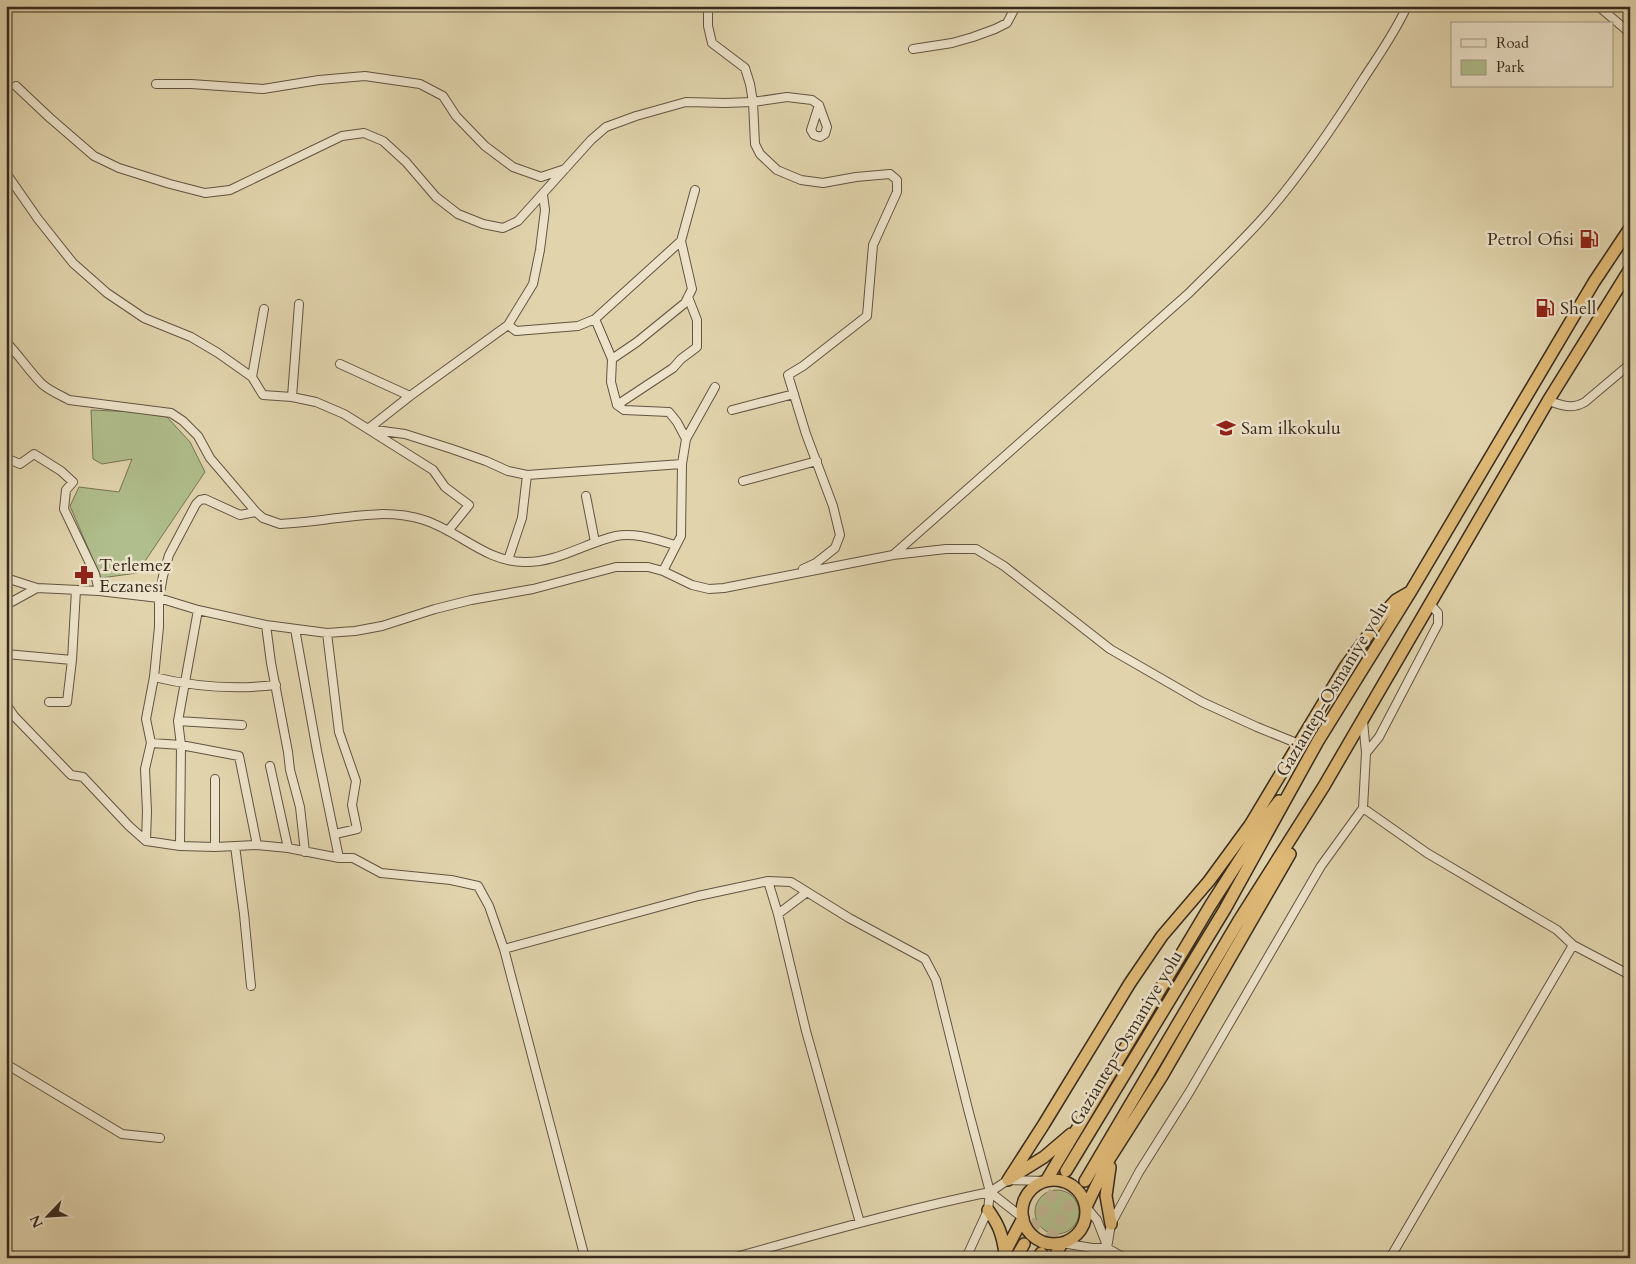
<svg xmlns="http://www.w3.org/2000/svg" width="1636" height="1264" font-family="Cardo,serif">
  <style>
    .green { fill: #b0bd8c; stroke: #747454 }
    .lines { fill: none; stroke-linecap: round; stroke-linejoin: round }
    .highway-tunnel { stroke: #bfb290; stroke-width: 11; stroke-dasharray: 11 5.5; stroke-linecap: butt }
    .minor-casing { stroke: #625441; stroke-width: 10 }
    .highway-casing { stroke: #372a1d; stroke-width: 14 }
    .minor { stroke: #ece3ca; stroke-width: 8 }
    .highway { stroke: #e0ba76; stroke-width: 11 }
    .labels { text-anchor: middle; stroke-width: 5; stroke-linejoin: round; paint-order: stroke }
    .poi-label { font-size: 18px; fill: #372a1d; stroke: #ece3ca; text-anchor: start }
    .street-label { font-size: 18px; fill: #372a1d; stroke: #ece3ca }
  </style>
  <rect width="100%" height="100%" fill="#e1d4ad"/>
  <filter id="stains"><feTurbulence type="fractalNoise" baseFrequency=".004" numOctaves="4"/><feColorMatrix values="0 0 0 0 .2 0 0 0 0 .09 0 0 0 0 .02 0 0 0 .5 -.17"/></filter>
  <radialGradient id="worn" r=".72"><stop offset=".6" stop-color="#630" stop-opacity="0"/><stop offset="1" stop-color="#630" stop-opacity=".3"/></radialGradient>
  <path class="green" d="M91,410L136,412L167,417L190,442L205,472L137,573L101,578L70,506L79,487L119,492L132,459L102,464L93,459Z
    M1035 1212a22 22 0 1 1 44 0a22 22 0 1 1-44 0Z"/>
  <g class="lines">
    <path class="highway-tunnel" d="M1024,1244L1066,1171
      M1041,1253L1085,1181"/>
    <g class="minor-casing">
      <path id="minor" d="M708,6V26L712,43L745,68L750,84L753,102L755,144L760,154L777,170L801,180L823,183L856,177L890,174L897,180V192L873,245L867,316L803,366L788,375L806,434L833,506L840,535L835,548L816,563L803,569
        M1598,6L1630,33
        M913,49L952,43L973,37L995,29L1007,23L1016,6
        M156,84H191L263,89L319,80L365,76L420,84L443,96L456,116L485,146L513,167L541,177L565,169
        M16,86L50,118L94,156L119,168L170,184L205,193L230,190L342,136L364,133L383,141L406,162L436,197L458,214L483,224L503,228L518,221L591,140L606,127L636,116L686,102L725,103L753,102L787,97L812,100L819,105L827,127L825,134L820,137L814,135L811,130L819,105
        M6,173L38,219L73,263L107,293L144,318L191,337L218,353L252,377L263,395L292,397L316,402L344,414L368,429L405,434L452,449L486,461L508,471L527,475L682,464
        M595,319L612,359L611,382L617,405L624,410L669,412L677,422L686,439L682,464L681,536L663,571
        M508,325L516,331L578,326L595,319L681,241
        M6,342C19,355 29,371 42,384C50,391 60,395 69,400L171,413L183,421L198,436L210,458L256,512L263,518L280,524C294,523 308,522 322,520C355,516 390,509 424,520C459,531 486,562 524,562C557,563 585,543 616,536C635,532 657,540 675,545
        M612,359L637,342L685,303L692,289L681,241L695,190
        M340,364L410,396
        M252,377L264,309
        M292,397L299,304
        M1548,401C1563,405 1571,410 1585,402L1630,364
        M617,405L673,368L681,359L697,347V320L688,297
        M732,410L794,394
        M686,439L715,387
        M6,458L20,464L34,454L61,471L73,482L66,490L64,509L95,574L99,591
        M743,481L817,461
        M1630,490V503
        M586,496L595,542
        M256,512L240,515L205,499L200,500L196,504L169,555L163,576L159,598V627L154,677L146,719L151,743L181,745L239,756L257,845
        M448,531L469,505L445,487L433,470L368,429L410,396L508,325L533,284L540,250L545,210L543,195
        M893,555L1189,293C1216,266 1244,240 1269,211C1304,170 1335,124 1364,78C1379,55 1396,31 1407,6
        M508,560L522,518L527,475
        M6,578L37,588
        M6,605L37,588L99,591L159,598L198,610L266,625L327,633L355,631L382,626L435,609L471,600L533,589L616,567H648L663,571L692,585L709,589L724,588L893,555L946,549H976L1004,566L1110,649L1202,702L1257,727L1299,744
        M266,625L271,663L288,752L290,770L300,807L305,852
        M295,629L317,751L339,858
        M327,633L339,732L356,781L352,805L357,829L335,834
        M6,654L72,660
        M154,677C195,687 233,690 276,685
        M49,702H67L72,660L76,590
        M6,704L14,716L71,775L83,777L129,826L146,841L180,846L215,847L257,845L288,848L339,858H353L381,873L451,880L478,886L489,906L504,949L585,1258
        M178,721L242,725
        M1363,721L1366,753L1363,808
        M1366,753L1379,737L1438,624V613L1430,604
        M270,766L288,848
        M215,779V847
        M146,841L147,811L145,769L151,743
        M180,846L181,745L178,721L198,610
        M235,846L244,914L251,986
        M768,881L778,914L806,1031L860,1223
        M778,914L807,892
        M504,949L698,896L768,881L791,882L849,918L925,959L936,980L968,1109L990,1192L1023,1218
        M6,1064L122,1134L160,1138
        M1086,1207L1097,1220L1106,1243
        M1062,1243L1092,1248H1107L1125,1258
        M732,1258C818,1234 903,1210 990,1192
        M966,1258L988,1210L990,1192L1008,1180L1046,1181
        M1093,1258L1107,1248L1111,1224L1139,1172L1190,1091L1321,866L1363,808L1427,853L1557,930L1573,945L1630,975
        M1390,1258L1573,945"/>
    </g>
    <g class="highway-casing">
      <path id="highway" d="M1110,1167L1106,1196L1111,1224
        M1066,1171L1225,909L1318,741L1411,591L1594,282L1630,228
        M1012,1177L1044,1157L1071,1134
        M1008,1180L1044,1124L1130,983L1162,936L1209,881L1250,825L1345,667L1385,612L1396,600L1408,593
        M1022 1212a32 32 0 1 1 64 0a32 32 0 1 1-64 0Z
        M1046,1181L1210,906L1269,814L1279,801
        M1085,1181L1238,922L1324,786L1548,401L1630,269
        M1086,1207L1108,1161L1162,1076L1290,854
        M988,1210C999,1225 1002,1234 1005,1253
        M1004,1254L1023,1218
        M1016,1258L1024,1244
        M1038,1258L1041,1253
        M1054,1258L1062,1243"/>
    </g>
    <use href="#minor" class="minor"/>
    <use href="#highway" class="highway"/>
  </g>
  <defs>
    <g id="fuel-bare" transform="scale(1.5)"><path d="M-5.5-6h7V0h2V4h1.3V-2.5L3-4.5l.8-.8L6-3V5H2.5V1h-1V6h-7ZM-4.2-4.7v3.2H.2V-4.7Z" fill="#8f2418" stroke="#ece3ca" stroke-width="2.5" paint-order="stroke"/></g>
    <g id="school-bare" transform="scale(1.5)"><path d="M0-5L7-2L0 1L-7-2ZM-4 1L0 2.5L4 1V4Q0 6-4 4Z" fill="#8f2418" stroke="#ece3ca" stroke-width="2.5" paint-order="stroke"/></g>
    <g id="pharmacy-bare" transform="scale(1.5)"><path d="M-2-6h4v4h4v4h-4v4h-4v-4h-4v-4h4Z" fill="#8f2418" stroke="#ece3ca" stroke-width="2.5" paint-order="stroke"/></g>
  </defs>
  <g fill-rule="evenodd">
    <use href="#fuel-bare" x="1589" y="239"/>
    <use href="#fuel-bare" x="1545" y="308"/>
    <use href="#school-bare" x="1226" y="428"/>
    <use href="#pharmacy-bare" x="84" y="575"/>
  </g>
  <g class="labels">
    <g class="poi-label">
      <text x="1574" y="245" text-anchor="end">Petrol Ofisi</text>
      <text x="1560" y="314">Shell</text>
      <text x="1241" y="434">Sam ilkokulu</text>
      <text x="99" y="571">Terlemez<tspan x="99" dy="21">Eczanesi</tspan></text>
    </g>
    <g class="street-label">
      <text transform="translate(1332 689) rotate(-59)" y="6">Gaziantep-Osmaniye yolu</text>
      <text transform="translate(1126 1038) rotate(-59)" y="6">Gaziantep-Osmaniye yolu</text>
    </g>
  </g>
  <rect width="1636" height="1264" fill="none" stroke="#e1d4ad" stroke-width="25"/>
  <rect x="8" y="8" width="1621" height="1249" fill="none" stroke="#372a1d" stroke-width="2.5"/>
  <rect x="12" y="12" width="1611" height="1239" fill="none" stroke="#372a1d"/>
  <rect x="1451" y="22" width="162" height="65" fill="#ece3ca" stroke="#a49985"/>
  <rect x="1461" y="39" width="25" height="8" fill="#ece3ca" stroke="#a49985"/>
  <text x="1496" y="48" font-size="15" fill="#372a1d">Road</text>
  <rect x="1461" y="60" width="25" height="15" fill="#b0bd8c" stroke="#a49985"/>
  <text x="1496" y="72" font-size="15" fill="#372a1d">Park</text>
  <g transform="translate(48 1216) rotate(245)" stroke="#ece3ca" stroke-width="4" paint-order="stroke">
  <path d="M0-4L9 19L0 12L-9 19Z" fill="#372a1d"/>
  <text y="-8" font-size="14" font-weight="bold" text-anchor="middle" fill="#372a1d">N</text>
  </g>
  <rect width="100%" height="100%" filter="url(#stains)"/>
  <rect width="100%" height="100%" fill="url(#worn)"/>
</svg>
